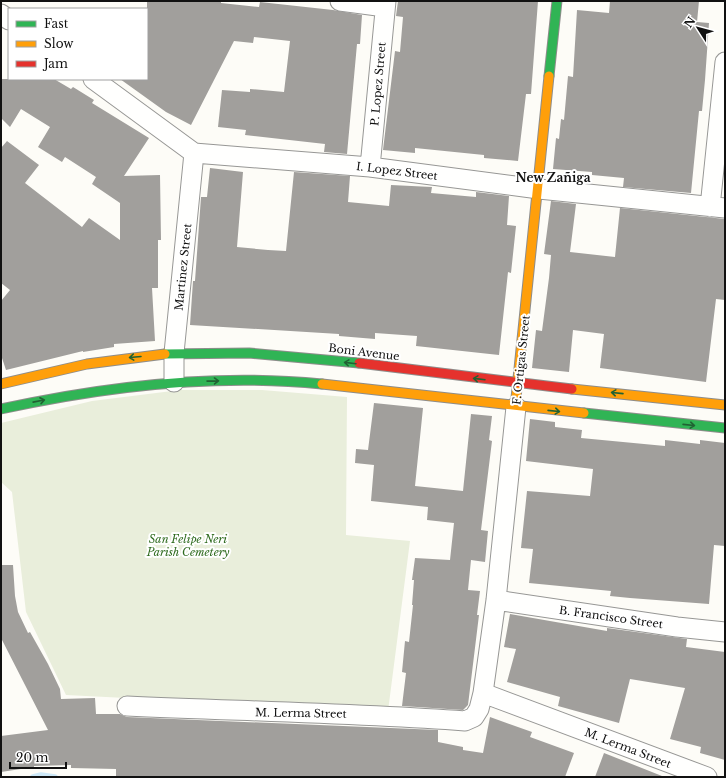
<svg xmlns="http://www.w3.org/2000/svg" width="726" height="778" font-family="'Libre Baskerville',serif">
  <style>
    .cemetery { fill: #e9eedb }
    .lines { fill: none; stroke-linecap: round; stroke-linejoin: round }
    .stream { stroke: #cde8f7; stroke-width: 5.5 }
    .building { fill: #a19f9c }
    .street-casing { stroke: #979795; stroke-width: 21 }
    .fast-casing { stroke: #8e8d8b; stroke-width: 11 }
    .slow-casing { stroke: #8e8d8b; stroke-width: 11 }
    .jam-casing { stroke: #8e8d8b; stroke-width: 11 }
    .street { stroke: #fffffe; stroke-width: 19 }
    .fast { stroke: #30b455; stroke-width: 9 }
    .slow { stroke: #ff9f0a; stroke-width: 9 }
    .jam { stroke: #e5322d; stroke-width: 9 }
    .oneway { stroke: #206233 }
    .labels { text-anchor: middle; stroke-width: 4; stroke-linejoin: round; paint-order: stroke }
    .street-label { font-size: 11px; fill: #111; stroke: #fff }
    .park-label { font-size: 11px; font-style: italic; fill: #2f6b1f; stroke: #fff }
    .neighbourhood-label { font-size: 12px; font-weight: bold; fill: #111; stroke: #fff }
  </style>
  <rect width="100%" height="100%" fill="#fdfcf7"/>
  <path class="cemetery" d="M180,390H262L347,397L346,535L410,541L388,711L66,695L26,612L12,492L1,482V423L92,401Z"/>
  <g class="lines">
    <path class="stream" d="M33,777L41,775L55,777"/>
  </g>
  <path class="building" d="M147,1H221V3L259,7L260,2L333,10L362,15L360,44H357L347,154L324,152L325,144L245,135L246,130L218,127L222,90L250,92V89L284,92L290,41L254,37L253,43L234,41L191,125L166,112L120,79H147Z
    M398,1H538L531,94H526L518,161L484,158V155L415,148V153L383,150L395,51L400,52L403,17L396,16Z
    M610,1H699L697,22L709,23L705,80L702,111H699L691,193L623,187L624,178L592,175V172L553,169L556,138L559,139L561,119L564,120L568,76L573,77L577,10L609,13Z
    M1,79H54L71,89L73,87L94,100L92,103L149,138L124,176L160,175L161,240H158V288H152L155,341L114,344V347L83,352V351L6,370L1,355V301L10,290L1,283V148L7,141L39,165L25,183L82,227L89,218L120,240V203L92,184L96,177L65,157L62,162L38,147L50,127L21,109L10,127L1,118Z
    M210,168L243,172L237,247L268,250L286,251L294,172L350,176L348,202L389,206L391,185L432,187L431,193L476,197V192L509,196L507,225L516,226L511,273L508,272L499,355L416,346L417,336L375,333V339L339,336V334L190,325L193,281H195L201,197H207Z
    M551,201L576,204L570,252L615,257L620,208L725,219V300L716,299L706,382L600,368L604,334L573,330L569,372L532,368L536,330L542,331L549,278L551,255L544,254Z
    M374,403L423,408L415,486L463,491L471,414L492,416L489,440L492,441L481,530L488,531L485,562L471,560L468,590L480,591L477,615H479L468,705L463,710L402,706L406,673L402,672L405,641L409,642L413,605H412L414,580H412L415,558L450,560L454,523L427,520L428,507L371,501L374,465L355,463L356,449L368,450Z
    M530,419L555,422V427L582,430L581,438L665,446V440L700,444V440L725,443V546L714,545L709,604L630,598L610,596L611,591L529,583L533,549L521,548L527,491L590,496L593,469L526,461Z
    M1,565H13L15,596L18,612L28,633L30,632L48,664L60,689L61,699L95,698L96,714H120L127,717L438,730V742L463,747V750L483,753L490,717L532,732L530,737L574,753L565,777H116V769L71,768V765L34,766V767L1,772V736L48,730L1,638Z
    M510,614L607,631V628L687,639L686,647L725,652V760L700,753L701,747L670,739L685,688L630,679L619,723L558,706L560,697L507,682L516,649L504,647Z
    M604,753L662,776V777H595Z"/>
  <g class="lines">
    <g class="street-casing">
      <path id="street" d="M340,1L385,7
        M1,14L9,20
        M93,79L194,153L370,167L539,189L725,208
        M370,167L386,1
        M710,207L725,62
        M174,382V353L194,153
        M496,600L677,627L725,632
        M483,693L707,777
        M127,706C240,711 352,713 465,721L474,717L479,709L483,693L496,600L516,407"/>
    </g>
    <g class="fast-casing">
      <path id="fast" d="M549,76L557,1
        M165,354L249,353L359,363
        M1,409C106,386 214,373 322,384
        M584,413L725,428"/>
    </g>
    <g class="slow-casing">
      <path id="slow" d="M1,384L87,364L165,354
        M322,384L584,413
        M572,389L725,405
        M516,398L549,76"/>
    </g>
    <g class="jam-casing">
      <path id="jam" d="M359,363L572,389"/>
    </g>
    <use href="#street" class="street"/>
    <use href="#fast" class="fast"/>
    <use href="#slow" class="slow"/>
    <use href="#jam" class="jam"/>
  </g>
  <defs><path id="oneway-shaft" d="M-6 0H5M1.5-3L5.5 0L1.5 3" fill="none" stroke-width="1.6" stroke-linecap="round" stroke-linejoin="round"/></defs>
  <g class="oneway">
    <use href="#oneway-shaft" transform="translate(135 357) rotate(175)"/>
    <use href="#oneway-shaft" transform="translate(350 363) rotate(-173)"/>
    <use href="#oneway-shaft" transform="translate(479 379) rotate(-173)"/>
    <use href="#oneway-shaft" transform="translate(213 381) rotate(-1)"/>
    <use href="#oneway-shaft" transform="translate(617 393) rotate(-174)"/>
    <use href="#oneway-shaft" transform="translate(39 401) rotate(-11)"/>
    <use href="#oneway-shaft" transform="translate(554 411) rotate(6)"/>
    <use href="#oneway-shaft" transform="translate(689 425) rotate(6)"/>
  </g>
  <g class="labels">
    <g class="street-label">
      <text transform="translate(378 84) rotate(-85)" y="4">P. Lopez Street</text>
      <text transform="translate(397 171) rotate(7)" y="4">I. Lopez Street</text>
      <text transform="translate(183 267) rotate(-84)" y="4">Martinez Street</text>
      <text transform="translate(364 352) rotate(7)" y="4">Boni Avenue</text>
      <text transform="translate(521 360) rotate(-84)" y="4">F. Ortigas Street</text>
      <text transform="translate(611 617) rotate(8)" y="4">B. Francisco Street</text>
      <text transform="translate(301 713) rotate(1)" y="4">M. Lerma Street</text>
      <text transform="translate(628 748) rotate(21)" y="4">M. Lerma Street</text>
    </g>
    <g class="park-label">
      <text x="188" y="543">San Felipe Neri<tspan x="188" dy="13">Parish Cemetery</tspan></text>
    </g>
    <g class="neighbourhood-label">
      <text x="553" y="182">New Zañiga</text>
    </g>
  </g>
  <rect width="726" height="778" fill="none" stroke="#111111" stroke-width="4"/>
  <rect x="8" y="8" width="140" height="72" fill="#ffffff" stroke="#a0a0a0"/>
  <rect x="16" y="21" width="20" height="6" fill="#30b455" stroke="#a0a0a0"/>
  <text x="44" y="28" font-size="12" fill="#111111">Fast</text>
  <rect x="16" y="41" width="20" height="6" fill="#ff9f0a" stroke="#a0a0a0"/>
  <text x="44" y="48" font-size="12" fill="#111111">Slow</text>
  <rect x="16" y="61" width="20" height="6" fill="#e5322d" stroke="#a0a0a0"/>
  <text x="44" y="68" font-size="12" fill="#111111">Jam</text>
  <g transform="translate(698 28) rotate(306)" stroke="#ffffff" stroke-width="3" paint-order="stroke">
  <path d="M0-3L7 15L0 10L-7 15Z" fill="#111111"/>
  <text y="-6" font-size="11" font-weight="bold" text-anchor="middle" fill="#111111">N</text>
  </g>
  <path d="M10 762v6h56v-6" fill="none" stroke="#111111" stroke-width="2"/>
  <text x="16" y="762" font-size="12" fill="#111111" stroke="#ffffff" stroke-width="3" paint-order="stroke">20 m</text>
</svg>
